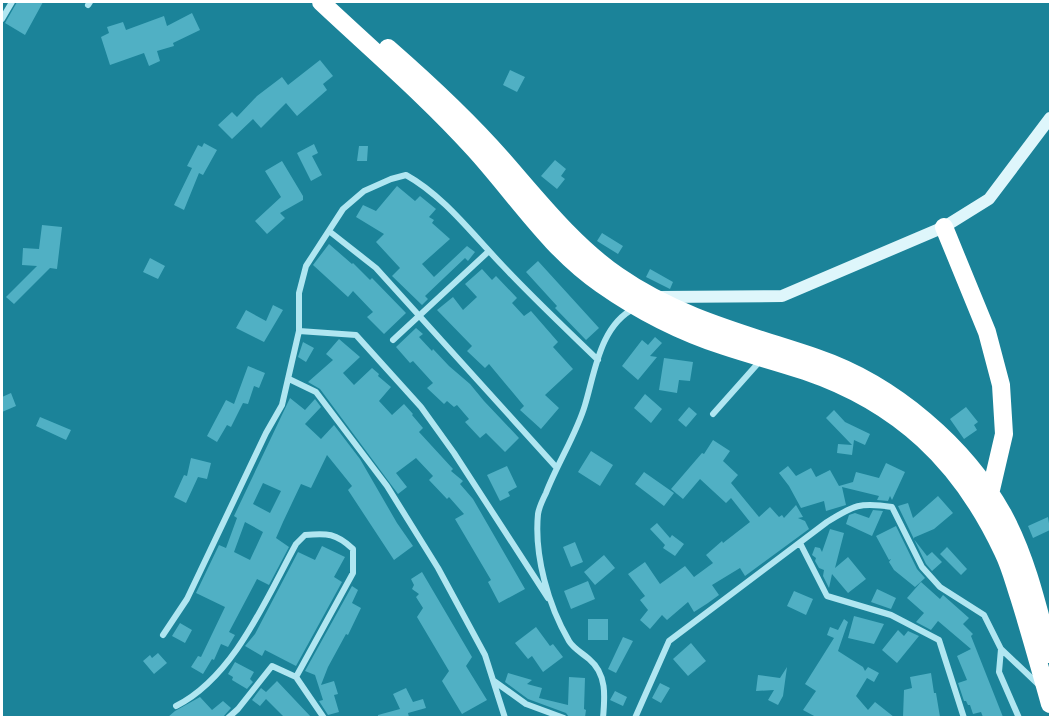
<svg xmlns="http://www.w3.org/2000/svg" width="1052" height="719" font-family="'Space Grotesk',sans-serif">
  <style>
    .building { fill: #50b0c4; fill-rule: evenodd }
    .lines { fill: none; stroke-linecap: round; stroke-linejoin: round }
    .street { stroke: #b0e6f1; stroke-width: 6 }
    .secondary { stroke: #def6fb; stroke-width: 12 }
    .highway { stroke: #fff; stroke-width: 18 }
  </style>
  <rect width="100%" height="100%" fill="#1b8399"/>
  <path class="building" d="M17,2H43L25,35L5,23Z
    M192,13L200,30L173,43L174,46L157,51L160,61L149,66L144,53L110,65L101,37L109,33L107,27L123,22L126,30L164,16L167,26Z
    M320,60L333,76L323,84L327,90L297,116L286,103L261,128L253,119L232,139L218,125L232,112L237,117L257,96L282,77L288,85Z
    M510,70L525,77L517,92L503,85Z
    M204,143L217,150L203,175L199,173L184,210L174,205L192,168L187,166L198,145L202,147Z
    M314,144L318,153L312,156L322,175L311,181L297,153Z
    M359,146H368L367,161H357Z
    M555,160L566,169L561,176L565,179L557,189L541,176Z
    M282,161L303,196V200L280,213L285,218L267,234L255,221L281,197L265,171Z
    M397,186L415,201L420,196L436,209L429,217L434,220L432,223L450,239L422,264L434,277L467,246L475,252L468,261L465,258L425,296L428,299L422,305L392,276L400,268L376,242L384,234L356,217L363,205L376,211Z
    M42,225L62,227L57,269L50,268L14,304L6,297L37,266L22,265L23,248L39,249Z
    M602,233L623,246L618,254L597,241Z
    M329,244L352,264L353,263L370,280L372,278L406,313L384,334L367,317L373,312L353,291L348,297L313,265Z
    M150,258L165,266L158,279L143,272Z
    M538,261L599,328L586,340L555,308L557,306L526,272Z
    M482,269L492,280L496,276L517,298L512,303L524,316L531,311L558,342L553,347L573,369L545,395L559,408L541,429L520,410L524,406L489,364L485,368L467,351L472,346L437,310L453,297L463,310L477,297L465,284Z
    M650,269L673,282L670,289L646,277Z
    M273,305L283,310L264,342L236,328L246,310L266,321Z
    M416,328L423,334L419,337L432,351L433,349L449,366L470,384L484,401L519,438L505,452L486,433L480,438L465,422L469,419L457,405L454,407L447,401L444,404L427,388L433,383L413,361L410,363L396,347Z
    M655,337L662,343L650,356L657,357L638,380L622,366L642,340L648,345Z
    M339,339L360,357L343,373L354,385L372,368L379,374L378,376L391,387L379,401L392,415L404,404L413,414L412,415L423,428L419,432L453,469L451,471L463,481L460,484L473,499L525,589L499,603L488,582L491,580L455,519L464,514L449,497L447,499L429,480L433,476L416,458L396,473L407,487L398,494L320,389L308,382L333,360L326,354Z
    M303,342L314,348L306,362L298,357Z
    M664,358L693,362L690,381L679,380L677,393L659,390Z
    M248,366L265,373L259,388L254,386L248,404L243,403L231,427L227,425L217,442L207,436L226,400L234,404Z
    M11,393L16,406L2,412V397Z
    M645,394L662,409L651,423L634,408Z
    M290,398L305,410L315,399L321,407L305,424L321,439L334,425L360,459L397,523L413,546L394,560L348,490L352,486L327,455L311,488L301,484L283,522L276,538L289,547L269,585L257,579L229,632L235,635L228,647L221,644L214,660L212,659L203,674L191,667L198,656L201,657L225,607L196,593L219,545L226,548L237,518L234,516ZM263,483L281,491L270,513L253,504ZM245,522L263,532L250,560L234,552Z
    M689,407L697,414L686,427L678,420Z
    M966,407L978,422L974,425L977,430L964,439L950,419Z
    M834,410L845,422L870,434L865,445L854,440L852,455L837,453L838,444L852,445L826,418Z
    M40,417L71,430L66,440L36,426Z
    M713,440L730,451L723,461L738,475L731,483L759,517L770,507L779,517L782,515L784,518L796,505L803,517L798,518L805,521L809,529L745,576L740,568L712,585L719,595L708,603L694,612L688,602L667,620L662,615L650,629L640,620L648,610L640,600L645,596L628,574L645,562L660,584L685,566L694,577L713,563L706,555L722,541L723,543L750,522L731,498L726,503L700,479L683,499L671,489L702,453L704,454Z
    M591,451L613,465L600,486L578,472Z
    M191,458L211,463L207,479L198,477L186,503L174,497L184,475L187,476Z
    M886,463L905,472L892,500L890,496L888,501L877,500L879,496L842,487L846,505L826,511L824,501L801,508L789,486L779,473L788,466L796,476L811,468L816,477L830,470L839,486L853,482L856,472L879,478Z
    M507,466L517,487L508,492L510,496L500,501L487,475Z
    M644,472L674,493L664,506L635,484Z
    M938,496L953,513L934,529L913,538L927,556L932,552L942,562L932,571L926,564L898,506L908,503L913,518Z
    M873,510L883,511L872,536L846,524L849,515L855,513L869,518Z
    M1048,517L1050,530L1033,538L1028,526Z
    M657,523L670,538L672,535L684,544L675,556L663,548L665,545L650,529Z
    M896,526L917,569L925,578L915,587L894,570L889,562L891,559L889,560L876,536Z
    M830,529L844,533L835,568L848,557L866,579L848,593L832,574L829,588L823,576L824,570L819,568L815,561L816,558L812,555L815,547L820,548L822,552Z
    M575,542L583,562L571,567L563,547Z
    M322,546L345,557L334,577L342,582L296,666L265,650L262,656L245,646L255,634L298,552L315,560Z
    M947,547L967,569L961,575L940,554Z
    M604,555L615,568L595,585L584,572Z
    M422,572L472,657L466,666L487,700L462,714L442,681L449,671L417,617L423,608L416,597L419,594L412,589L414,585L411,579Z
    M588,581L595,599L571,609L564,591Z
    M921,582L940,599L943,595L969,618L963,624L973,634L971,636L1003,717H983L981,712L973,714L970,705H968L966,701H964L958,683L967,680L957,656L971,649L938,621L931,630L916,622L924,613L907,598Z
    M352,586L358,590L352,603L361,608L348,635L346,634L328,667L321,685L334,681L338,694L334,695L339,712L328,715L319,701L323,700L315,675L305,671Z
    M877,589L896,598L891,609L871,602Z
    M794,591L813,599L806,615L787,606Z
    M854,616L884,624L874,644L848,638Z
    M588,619H608V640H588Z
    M844,619L848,622L838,651L863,667L865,671L868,667L879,673L874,682L867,678L856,696L868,710L875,702L894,717H816L803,710L816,691L805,684L834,638L827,635L830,627L838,630Z
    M180,623L192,630L185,643L172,636Z
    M536,627L550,646L553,644L563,657L543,672L532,656L528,659L515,643Z
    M898,630L904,636L908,631L919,636L897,663L882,650Z
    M623,637L633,641L616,673L608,669Z
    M691,643L706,661L688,676L673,659Z
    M158,653L167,663L154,674L143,661L150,655L152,658Z
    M235,662L254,672L250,679L253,682L247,689L232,680L233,677L228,674Z
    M787,667L783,696L778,705L768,700L774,690L756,691L758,675L780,678Z
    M508,673L532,680L527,684L542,688L539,698L568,705L569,677L585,678L584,709L586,710L585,717H569L566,713L528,699L505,682Z
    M931,673L934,693H936L940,717H903L904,690L912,688L910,677Z
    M277,681L311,717H284L266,699L260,706L252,700L261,688L266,692Z
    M660,683L670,688L661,703L652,698Z
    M406,688L413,702L423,699L426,708L408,713L409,717H378V715L400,709L393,694Z
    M615,691L627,697L623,706L610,700Z
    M200,697L212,710L223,701L231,708L223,717H168L175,711Z"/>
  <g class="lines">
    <path class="street" d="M88,5L90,2
      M2,19L12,2
      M329,231L376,268L556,467
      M299,331L356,335L421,407L454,453L548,598
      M393,340L489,251
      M289,379L316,392L387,486L438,568L485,655L505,718
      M713,414L761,360
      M800,543L827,596L891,615L939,640L964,718
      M163,635L187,599L266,433L282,405L299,331V293L306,266L343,209L364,191L391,179L406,175C444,196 473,235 503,266C534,299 566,329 598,360
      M494,681L526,704L564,718
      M176,706C234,677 266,599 296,544L305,535C327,533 336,533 353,549V573L296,677L324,718
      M228,718L238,709L272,666L296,677
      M603,718C605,696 607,674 589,659C582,653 573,648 569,641C548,605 534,555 538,514C539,507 543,499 546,493C557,464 577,433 585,405C595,372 600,325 635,308
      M635,718L669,641L827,522C854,505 860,502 892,507L922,567L940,587L984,615L1001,649
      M1019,718L999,672L1001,649L1039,685"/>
    <path class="secondary" d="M659,297L782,296L944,227L989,199L1050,118"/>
    <path class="highway" d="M321,2C372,50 426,96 474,149C515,194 550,249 601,284C638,310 681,332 724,346C751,355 778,362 805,371C899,403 961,462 1003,552C1010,566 1014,582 1019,597C1030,632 1040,668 1050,704
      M388,48C428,83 467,119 502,159C538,200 573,245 618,276C678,318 749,335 817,358C893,384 966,446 1004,516C1027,559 1038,608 1050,654
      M944,227L987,332L1001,385L1004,434L990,494"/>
  </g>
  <rect width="1052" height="719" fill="none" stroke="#ffffff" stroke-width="6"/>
</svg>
